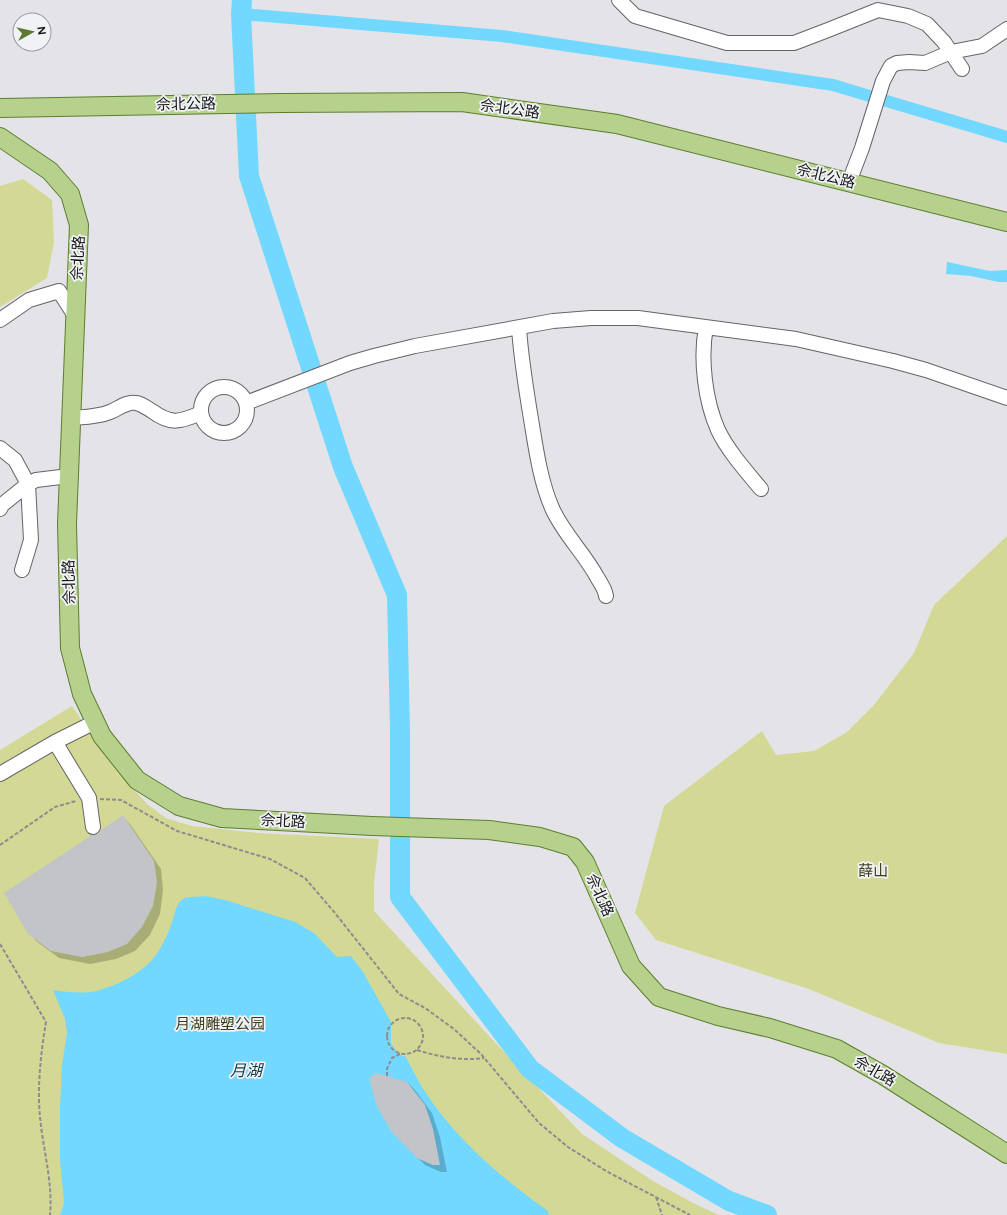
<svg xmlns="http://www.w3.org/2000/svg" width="1007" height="1215" font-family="Figtree,'Noto Sans SC',sans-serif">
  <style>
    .green { fill: #d3d994 }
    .water { fill: #72d8ff }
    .shadow { fill: #0003 }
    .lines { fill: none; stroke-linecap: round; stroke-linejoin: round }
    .canal { stroke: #72d8ff; stroke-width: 12 }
    .river { stroke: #72d8ff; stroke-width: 20 }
    .building { fill: #c3c4c8 }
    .minor-casing { stroke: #646468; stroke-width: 16 }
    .major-casing { stroke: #5e7d31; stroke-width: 20 }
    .path { stroke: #8d8d91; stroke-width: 2; stroke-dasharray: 4 2; stroke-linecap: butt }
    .minor { stroke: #fff; stroke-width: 14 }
    .major { stroke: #b5d18b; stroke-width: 18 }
    .labels { text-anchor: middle; stroke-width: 3.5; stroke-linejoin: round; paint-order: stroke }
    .street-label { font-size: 15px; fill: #18181a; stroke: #f1f2f6 }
    .park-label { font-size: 15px; fill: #3c3e19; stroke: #f1f2f6 }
    .water-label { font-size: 16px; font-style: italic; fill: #0b3b4a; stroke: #f1f2f6 }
  </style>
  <rect width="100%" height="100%" fill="#e4e4e8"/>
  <path class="green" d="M23,179L52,200L54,242L47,278L0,307V186Z
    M1007,536V1054L939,1043L809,989L656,940L635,913L664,806L762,731L776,755L814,751L847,732L874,705L914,653L934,605Z
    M72,706L95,740L119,773L147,804L166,818L192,826L258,833L379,839L374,883V911L490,1037L582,1134L653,1181L697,1205L719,1215H0V750Z"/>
  <path class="water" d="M947,262L990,271L1007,270V282H998L971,276L946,274Z
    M206,896L225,900L295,922L314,933L337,957L351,956L363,972L391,1022V1043L398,1054L406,1057C411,1067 416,1077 422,1087C453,1137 500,1177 548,1211L549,1215H60L64,1203L60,1160V1108L62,1065L67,1033L65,1019L53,990C67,992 82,994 96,991C116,986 138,975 152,960C160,951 167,936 171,925C175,916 175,902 185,898C191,896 200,897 206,896Z"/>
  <path class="shadow" d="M123,817L130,824L161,869L163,890L160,914L150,935L135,951L116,959L90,964L59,958L36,941L29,933L98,835Z
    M407,1082L415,1090L432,1113L440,1137L447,1172H441L425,1165L417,1157Z"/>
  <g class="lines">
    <path class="canal" d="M241,14L502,36L833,85L1007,137"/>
    <path class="river" d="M242,0L241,14L249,176L343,467L397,595L400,732V897L530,1069L622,1138L729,1201L767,1215"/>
  </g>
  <path class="building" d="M123,815L154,861L157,882L153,906L142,927L127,944L108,952L82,957L51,951L28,934L4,893L92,835L98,834L101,830Z
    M376,1073L407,1082L425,1105L433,1129L440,1165H433L417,1158L391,1131L376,1104L369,1078Z"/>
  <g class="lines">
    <g class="minor-casing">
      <path id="minor" d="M619,0L635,16L727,43H794L828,30L878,10L908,16L927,24L944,42L962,69
        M849,182L862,148L883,81L891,66L897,63L909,62L925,63L951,52L982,46L1007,29
        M0,320L29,300L59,291L75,316
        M706,327C700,358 705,401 718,430C728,451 746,471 761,489
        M519,328C521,358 526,389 531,419C536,449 540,480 552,508C563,533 584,553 597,577C601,584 605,589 606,596
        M201 410a23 23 0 1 1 46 0a23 23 0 1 1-46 0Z
        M246,403L350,363L374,356L415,346L553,321L591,318H638L796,339L893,361L926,370L1007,398
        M71,418C84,417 98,417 110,412C118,409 127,401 136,403C142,404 147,408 152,411C171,425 180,422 201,413
        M0,448L15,460L28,484L31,540L22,570
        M0,509L2,505L28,484L36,480L69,476
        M55,742L89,798L93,827
        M0,774L55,742L95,722"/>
    </g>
    <g class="major-casing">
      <path id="major" d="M0,108L280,103L462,102L617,124L1007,222
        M0,137L50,171L70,194L79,225L67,524L70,648L82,694L102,736L137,780L179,806L222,818L372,826L489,830L540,837L573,847L585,862L631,966L659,997L718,1016L770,1028L837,1049L883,1075L1007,1154"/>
    </g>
    <path class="path" d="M100,799L121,800L177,831L270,859L305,878L335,913L399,994L425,1008L454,1029L481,1054L539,1123L568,1147L606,1171L690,1215
      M0,845L55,807L76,801
      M0,944L46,1022C41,1052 37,1086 40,1117C43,1150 53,1182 50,1215
      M387 1036a18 18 0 1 1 36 0a18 18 0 1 1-36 0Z
      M417,1050C439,1057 461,1061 484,1058
      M387,1076V1069L392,1058L400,1054
      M656,1197L662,1215"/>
    <use href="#minor" class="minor"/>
    <use href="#major" class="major"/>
  </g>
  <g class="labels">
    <g class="street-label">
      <text transform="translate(186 104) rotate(-1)" y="5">佘北公路</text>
      <text transform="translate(510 109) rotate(8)" y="5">佘北公路</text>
      <text transform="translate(826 176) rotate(14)" y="5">佘北公路</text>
      <text transform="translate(78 258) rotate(-87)" y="5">佘北路</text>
      <text transform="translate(69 582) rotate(-91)" y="5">佘北路</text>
      <text transform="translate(283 821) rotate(3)" y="5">佘北路</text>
      <text transform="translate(600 895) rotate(66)" y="5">佘北路</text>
      <text transform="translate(875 1071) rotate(30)" y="5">佘北路</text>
    </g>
    <g class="park-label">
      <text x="873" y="876">薛山</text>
      <text x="220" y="1029">月湖雕塑公园</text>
    </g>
    <g class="water-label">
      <text x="246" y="1076">月湖</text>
    </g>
  </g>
  <g transform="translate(32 32) rotate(82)"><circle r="19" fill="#f1f2f6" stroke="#9a9b9e"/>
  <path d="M0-3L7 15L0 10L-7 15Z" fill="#5c792e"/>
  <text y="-6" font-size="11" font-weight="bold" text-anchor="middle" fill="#18181a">N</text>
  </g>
</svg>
